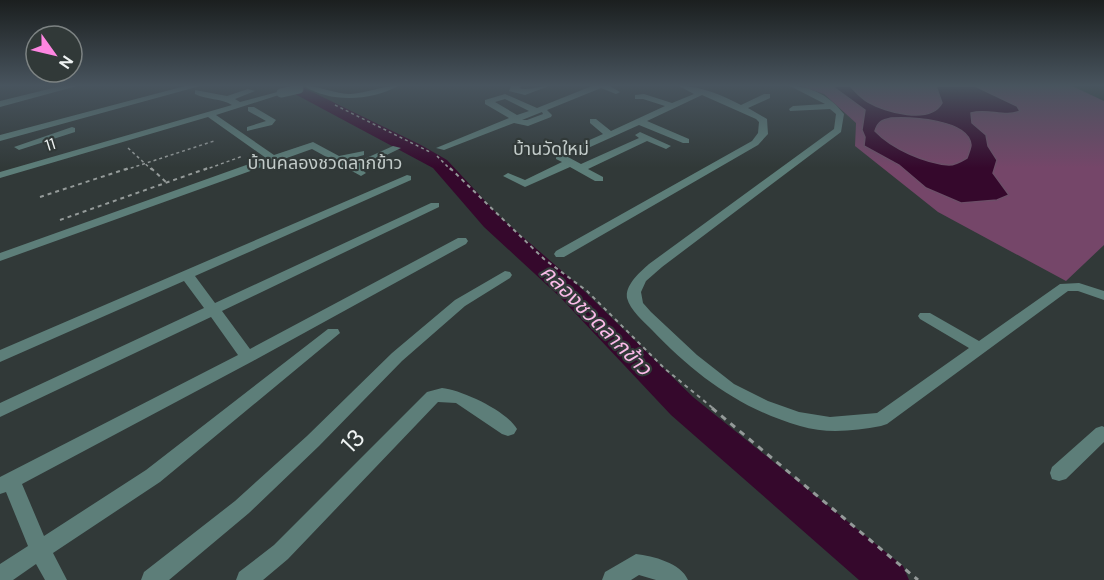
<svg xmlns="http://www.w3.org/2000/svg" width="1104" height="580" font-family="'DM Sans','Noto Sans Thai',sans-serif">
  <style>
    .green { fill: #754669 }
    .water { fill: #35082c; stroke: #6d4e68; stroke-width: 1.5; fill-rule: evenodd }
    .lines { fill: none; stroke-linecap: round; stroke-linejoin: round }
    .river { fill: #35082c; fill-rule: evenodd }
    .path-far2 { stroke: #949a99; stroke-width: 1.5; stroke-dasharray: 3 3; stroke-linecap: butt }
    .path-far1 { stroke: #949a99; stroke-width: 2; stroke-dasharray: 4 4; stroke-linecap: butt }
    .path { stroke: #949a99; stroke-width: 3; stroke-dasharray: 6 6; stroke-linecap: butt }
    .minor { fill: #5d7e79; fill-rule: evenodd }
    .minor-bridge { stroke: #5d7e79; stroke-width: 9 }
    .labels { text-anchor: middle; stroke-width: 4.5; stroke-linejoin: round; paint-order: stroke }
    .far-street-label { font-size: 16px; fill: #eff3f3; stroke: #313938 }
    .far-quarter-label { font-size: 18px; fill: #c2cbc9; stroke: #313938 }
    .water-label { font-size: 21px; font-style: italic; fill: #fabbe8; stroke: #313938 }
    .near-street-label { font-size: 24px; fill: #eff3f3; stroke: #313938 }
  </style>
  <rect width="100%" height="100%" fill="#313938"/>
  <path class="green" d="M801,86H1072L1104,101V245L1066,281L938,212L855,146L856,123L824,94Z"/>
  <path class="water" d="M832,86H850C856,92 861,98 868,102C885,112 930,125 942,103L936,86H975L1017,106L1020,111C1005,118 988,108 971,113L972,123L986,135L988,146L997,160L993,173L1009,195L997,200L961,203L926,188L899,165L864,146L865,137L862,130L865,110ZM891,118C909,117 969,119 971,145C971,148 968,155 967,158C962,161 955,165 949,165C925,163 892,149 875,131C878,121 882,120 891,118Z"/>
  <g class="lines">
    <path class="river" d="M280,86H300L421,145L447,160L500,217L578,285L693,397L903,566L909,580H859L671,415L560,297L484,227L433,168Z"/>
    <path class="path-far2" d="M335,105L430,152
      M128,148L152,170
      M437,156L451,170
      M125,170L214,141
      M204,170L243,156"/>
    <path class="path-far1" d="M151,168L166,182
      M450,168L544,259L587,291L664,368L714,409
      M40,197L129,168
      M60,220L208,168"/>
    <path class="path" d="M712,408L918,580"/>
    <path class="minor" d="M61,86H77L0,107V101Z
      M185,86H200L0,141V135Z
      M304,86C320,86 335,94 351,94C367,93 381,86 398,86C370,101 331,103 304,86Z
      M511,86H521L519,88C528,91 539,86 549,86L525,95L509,91Z
      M592,86H610L620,92L616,94L601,88L547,110L552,115L551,117L528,126L514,123L444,150L436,148L509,118L485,104V100L505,94L537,108ZM505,99L529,111L517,115L495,102ZM542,112L543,114L527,120H522Z
      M679,86C702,86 721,95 741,105L764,94H770V98L748,108L767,119L768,134L758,145L564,257H556L554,254L556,251L752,141L758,133L759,122L756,119L702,95L647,121L689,139V143H683L639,125L568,157L581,164L639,138L635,135L640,132L671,146L666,149L647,141L588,169L603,177V181H595L570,167L525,187L503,176L508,173L525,180L562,162L556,159V155L603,134L590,123V119H596L611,131L665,106L643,99H635V95L644,94L672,103L694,94Z
      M790,86C812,86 831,97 844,114L841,132L662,267L646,281L641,292L643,303L651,312L697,355L734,384L768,401L799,412L830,417L877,413L969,348L920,319L918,316L920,313H930L979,341L1060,284L1079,283L1104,291V300L1078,291H1068L887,424L881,426C854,431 826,434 800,426C740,409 694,374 652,330C644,322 630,310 627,298C625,285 640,272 649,264L834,129L836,114L830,109L790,111L789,109L793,106L825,104Z
      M248,89L255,91L235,99L240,102L281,91L285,93L216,115L274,155L313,142L339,156L364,151V155L346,160L353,164L393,146L401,148L360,168L366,173L361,176L312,149L0,261V253L266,158L208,117L0,178V172L232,105C221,98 207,100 195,94V90L227,96Z
      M248,107H254L276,120L272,125L247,131V127L266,121L248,111Z
      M72,127L75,128V132L19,150L14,147Z
      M407,175L411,176V180L195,276L215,303L431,203H439V207L222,311L250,349L458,238H466L468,241L466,244L253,361L22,484L44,536L146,470L328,329H338L340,333L160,482L53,553L67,580H45L36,564L13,580H0V564L28,546L6,492L0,494V477L238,355L211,317L0,417V403L204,308L184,281L0,362V350Z
      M505,271L510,272L512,275L510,278L465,306L402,361L319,446L249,513L169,580H141L144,572L235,501L307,436L392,353L455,300Z
      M442,388C462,390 507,411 517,429L514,434L508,436L502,434L456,403L438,402L288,559L263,580H236L239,572L274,545L427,392Z
      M1102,426L1104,427V442L1066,479L1059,481L1052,479L1050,473L1052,467L1096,428Z
      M636,554C653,556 681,563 688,580H656L639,575L631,580H602L605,572Z"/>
    <path class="minor-bridge" d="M281,93L299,89"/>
  </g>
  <linearGradient id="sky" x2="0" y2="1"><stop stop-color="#1b1f1f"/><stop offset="0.51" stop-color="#48545e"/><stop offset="1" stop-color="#48545e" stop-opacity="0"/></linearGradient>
  <rect width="1104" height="168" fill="url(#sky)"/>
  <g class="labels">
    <g class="far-street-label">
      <text transform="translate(50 144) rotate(-17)" y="6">11</text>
    </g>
    <g class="far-quarter-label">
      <text x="551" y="155">บ้านวัดใหม่</text>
      <text x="325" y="169">บ้านคลองชวดลากข้าว</text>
    </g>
    <g class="water-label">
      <text transform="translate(596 320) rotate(45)" y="7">คลองชวดลากข้าว</text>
    </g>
    <g class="near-street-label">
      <text transform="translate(353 441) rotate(-46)" y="8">13</text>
    </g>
  </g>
  <g transform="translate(54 54) rotate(124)"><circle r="28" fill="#313938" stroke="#7d8383" stroke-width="1.5"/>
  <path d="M0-4.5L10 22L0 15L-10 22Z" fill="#fe86e1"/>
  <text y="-9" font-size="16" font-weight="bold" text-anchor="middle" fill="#eff3f3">N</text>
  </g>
</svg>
